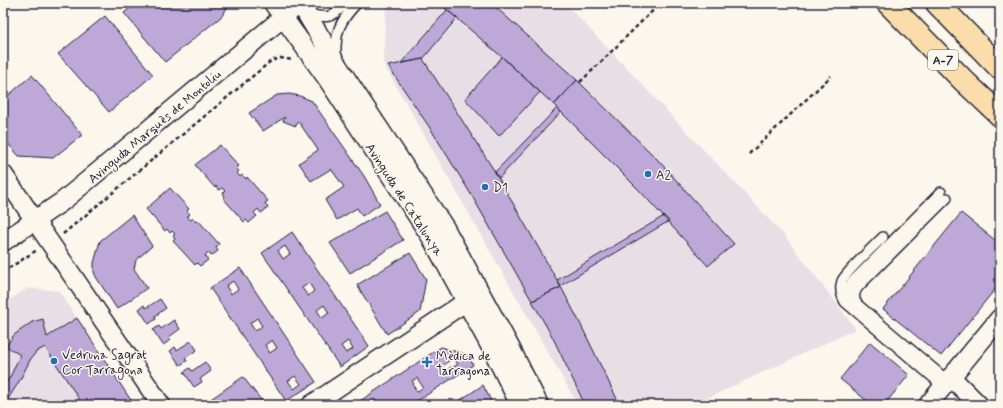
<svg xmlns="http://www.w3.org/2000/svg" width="1003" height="408" font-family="Mynerve,sans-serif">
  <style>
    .built { fill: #e8dfe6 }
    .green { fill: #cce094; stroke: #778168 }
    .building { fill: #bda8d8; stroke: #22223b; fill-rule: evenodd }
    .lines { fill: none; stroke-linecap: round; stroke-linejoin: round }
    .lane-casing { stroke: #22223b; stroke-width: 12 }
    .street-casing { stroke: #22223b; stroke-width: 21 }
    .highway-casing { stroke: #22223b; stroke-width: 25 }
    .path { stroke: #22223b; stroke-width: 2.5; stroke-dasharray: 4 3; stroke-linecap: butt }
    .lane { stroke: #fbf7ec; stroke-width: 9 }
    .street { stroke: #fbf7ec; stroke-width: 18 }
    .highway { stroke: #faddab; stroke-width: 22 }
    .poi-dot { fill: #1f6fb2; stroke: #fbf7ec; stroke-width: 1.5 }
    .labels { text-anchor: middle; stroke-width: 3; stroke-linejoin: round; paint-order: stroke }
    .shield { fill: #fbf7ec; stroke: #636270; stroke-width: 1 }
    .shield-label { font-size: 12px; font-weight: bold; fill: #22223b }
    .street-label { font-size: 13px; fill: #22223b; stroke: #fbf7ec }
    .poi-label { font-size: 13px; fill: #22223b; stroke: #fbf7ec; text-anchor: start }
  </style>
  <rect width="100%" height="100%" fill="#fbf7ec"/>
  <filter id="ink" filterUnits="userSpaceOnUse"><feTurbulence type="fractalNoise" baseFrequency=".025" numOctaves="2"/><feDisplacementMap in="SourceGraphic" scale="8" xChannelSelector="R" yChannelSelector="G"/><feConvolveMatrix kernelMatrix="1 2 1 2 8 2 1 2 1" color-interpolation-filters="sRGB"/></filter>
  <g filter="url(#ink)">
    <path class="built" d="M388,3H565L784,235L856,329L693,405H578L383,63L386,7Z
      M28,288L59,291L134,405H3V304Z"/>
    <path class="green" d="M803,400L816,405H790Z"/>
    <path class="building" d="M136,3H230L222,16L165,62L124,13Z
      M439,3H491L577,80L554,105L502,57Z
      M447,10L457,18L423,59L401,63Z
      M105,16L153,75L109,112L58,54Z
      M502,57L540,92L499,136L465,99Z
      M423,59L495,172L561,287L532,301L472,196L432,131L388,66Z
      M32,75L82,135L53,158L19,156L3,138V100Z
      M577,80L657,159L734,244L708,266L640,191L554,105Z
      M289,94L300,96L312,101L364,176L380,204L362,216L357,208L337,220L325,200L344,187L331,169L311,181L299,163L318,150L298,121L296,126L283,121L285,117L263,131L249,113L277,95Z
      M557,108L561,112L499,178L495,172Z
      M220,145L239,166L236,168L239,171L237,173L240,177L242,175L246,179L247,177L268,201L265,203L268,208L261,213L258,209L254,213L257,216L249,223L246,220L244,222L223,198L225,196L223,193L225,191L222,188L219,190L216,186L215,188L195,165Z
      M170,188L189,209L187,211L190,214L187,217L191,220L193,218L196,222L198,220L219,244L216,247L218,251L211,256L208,252L205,256L208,260L200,266L197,263L195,265L173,241L175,239L173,236L175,234L172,231L170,233L167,229L165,231L146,209Z
      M385,211L403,240L350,273L330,243Z
      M961,213L1000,244V283L941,356L883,309Z
      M132,215L152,246L136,260L134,269L147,288L117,309L96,277L94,272V263L100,241Z
      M664,216L669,221L560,286L557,280Z
      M292,232L369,346L340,367L262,253ZM285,246L290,254L283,259L278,251ZM309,283L314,291L308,296L302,288ZM324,305L329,313L322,318L317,310ZM348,341L353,349L346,353L341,346Z
      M410,253L426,279L420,312L387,334L357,285Z
      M240,268L316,382L286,401L210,288ZM233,281L238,289L231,294L226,286ZM257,318L262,326L255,331L250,323ZM272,340L277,348L270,353L265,345ZM295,376L301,384L294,389L288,381Z
      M561,287L580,323L620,405H585L553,338L532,301Z
      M160,299L166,308L155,316L156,319L149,324L139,309L144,305L146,308Z
      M77,318L134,405H83L45,347L36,352L30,360L20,380L8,399L3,404V388L11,375L20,355L6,346L14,335L32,322L43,319L47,337Z
      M174,320L180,329L169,337L171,340L163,345L153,330L159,326L161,329Z
      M191,341L197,350L185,358L187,361L180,365L170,351L175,347L177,350Z
      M870,342L909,375L884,405H872L840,379Z
      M441,347L468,355L473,365L411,405H379L377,402L373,405H354ZM453,357L458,364L452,368L451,367L444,372L442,367ZM417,378L423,387L417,392L413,385L414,384L412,381Z
      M205,362L211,371L200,379L202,382L194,387L184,372L190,368L192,371Z
      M243,377L265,405H202Z
      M483,385L493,405H453Z"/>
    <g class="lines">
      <g class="lane-casing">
        <path id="lane" d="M308,14C331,19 329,18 347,3
          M336,58C335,32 339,22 357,3
          M947,198L859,286C854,292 853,297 857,304L941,375L945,376L951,371
          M883,237C875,245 845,273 842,281C839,289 841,295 845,302L936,380L938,383L937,393
          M849,304C845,297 847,289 852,282L941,192"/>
      </g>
      <g class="street-casing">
        <path id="street" d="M273,3L328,80L431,237L494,353L520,405
          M300,3L336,63L445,228L510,347L539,405
          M3,174L161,405
          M3,242L63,201L293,9
          M951,377L979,405
          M311,405L467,301
          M928,405L1000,318"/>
      </g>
      <g class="highway-casing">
        <path id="highway" d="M888,3L964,81L1000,115
          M937,3L1000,68"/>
      </g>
      <path class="path" d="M580,82C608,56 633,29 661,3
        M749,154L831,76
        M63,234L271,61L280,58L293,60
        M3,272L37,250"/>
      <use href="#lane" class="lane"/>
      <use href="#street" class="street"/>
      <use href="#highway" class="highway"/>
    </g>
  </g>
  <g class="poi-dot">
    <circle cx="648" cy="174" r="4"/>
    <circle cx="485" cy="187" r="4"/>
    <circle cx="54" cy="361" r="4"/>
    <path d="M425 356h4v4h4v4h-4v4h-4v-4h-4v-4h4z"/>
  </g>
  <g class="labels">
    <rect class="shield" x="928" y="50" width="30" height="20" rx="3"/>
    <g class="shield-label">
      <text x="943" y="64">A-7</text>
    </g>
    <g class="street-label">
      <text transform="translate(154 126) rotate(-40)" y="5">Avinguda Marquès de Montoliu</text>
      <text transform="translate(405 199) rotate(57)" y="5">Avinguda de Catalunya</text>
    </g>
    <g class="poi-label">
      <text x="656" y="179">A2</text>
      <text x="493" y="192">D1</text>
      <text x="62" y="359">Vedruna Sagrat<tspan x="62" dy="15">Cor Tarragona</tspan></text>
      <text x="436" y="360">Mèdica de<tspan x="436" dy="15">Tarragona</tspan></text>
    </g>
  </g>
  <rect width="1003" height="408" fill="none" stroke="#fbf7ec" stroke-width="16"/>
  <rect x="8" y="8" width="987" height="392" fill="none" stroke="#22223b" stroke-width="1.5" filter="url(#ink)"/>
</svg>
